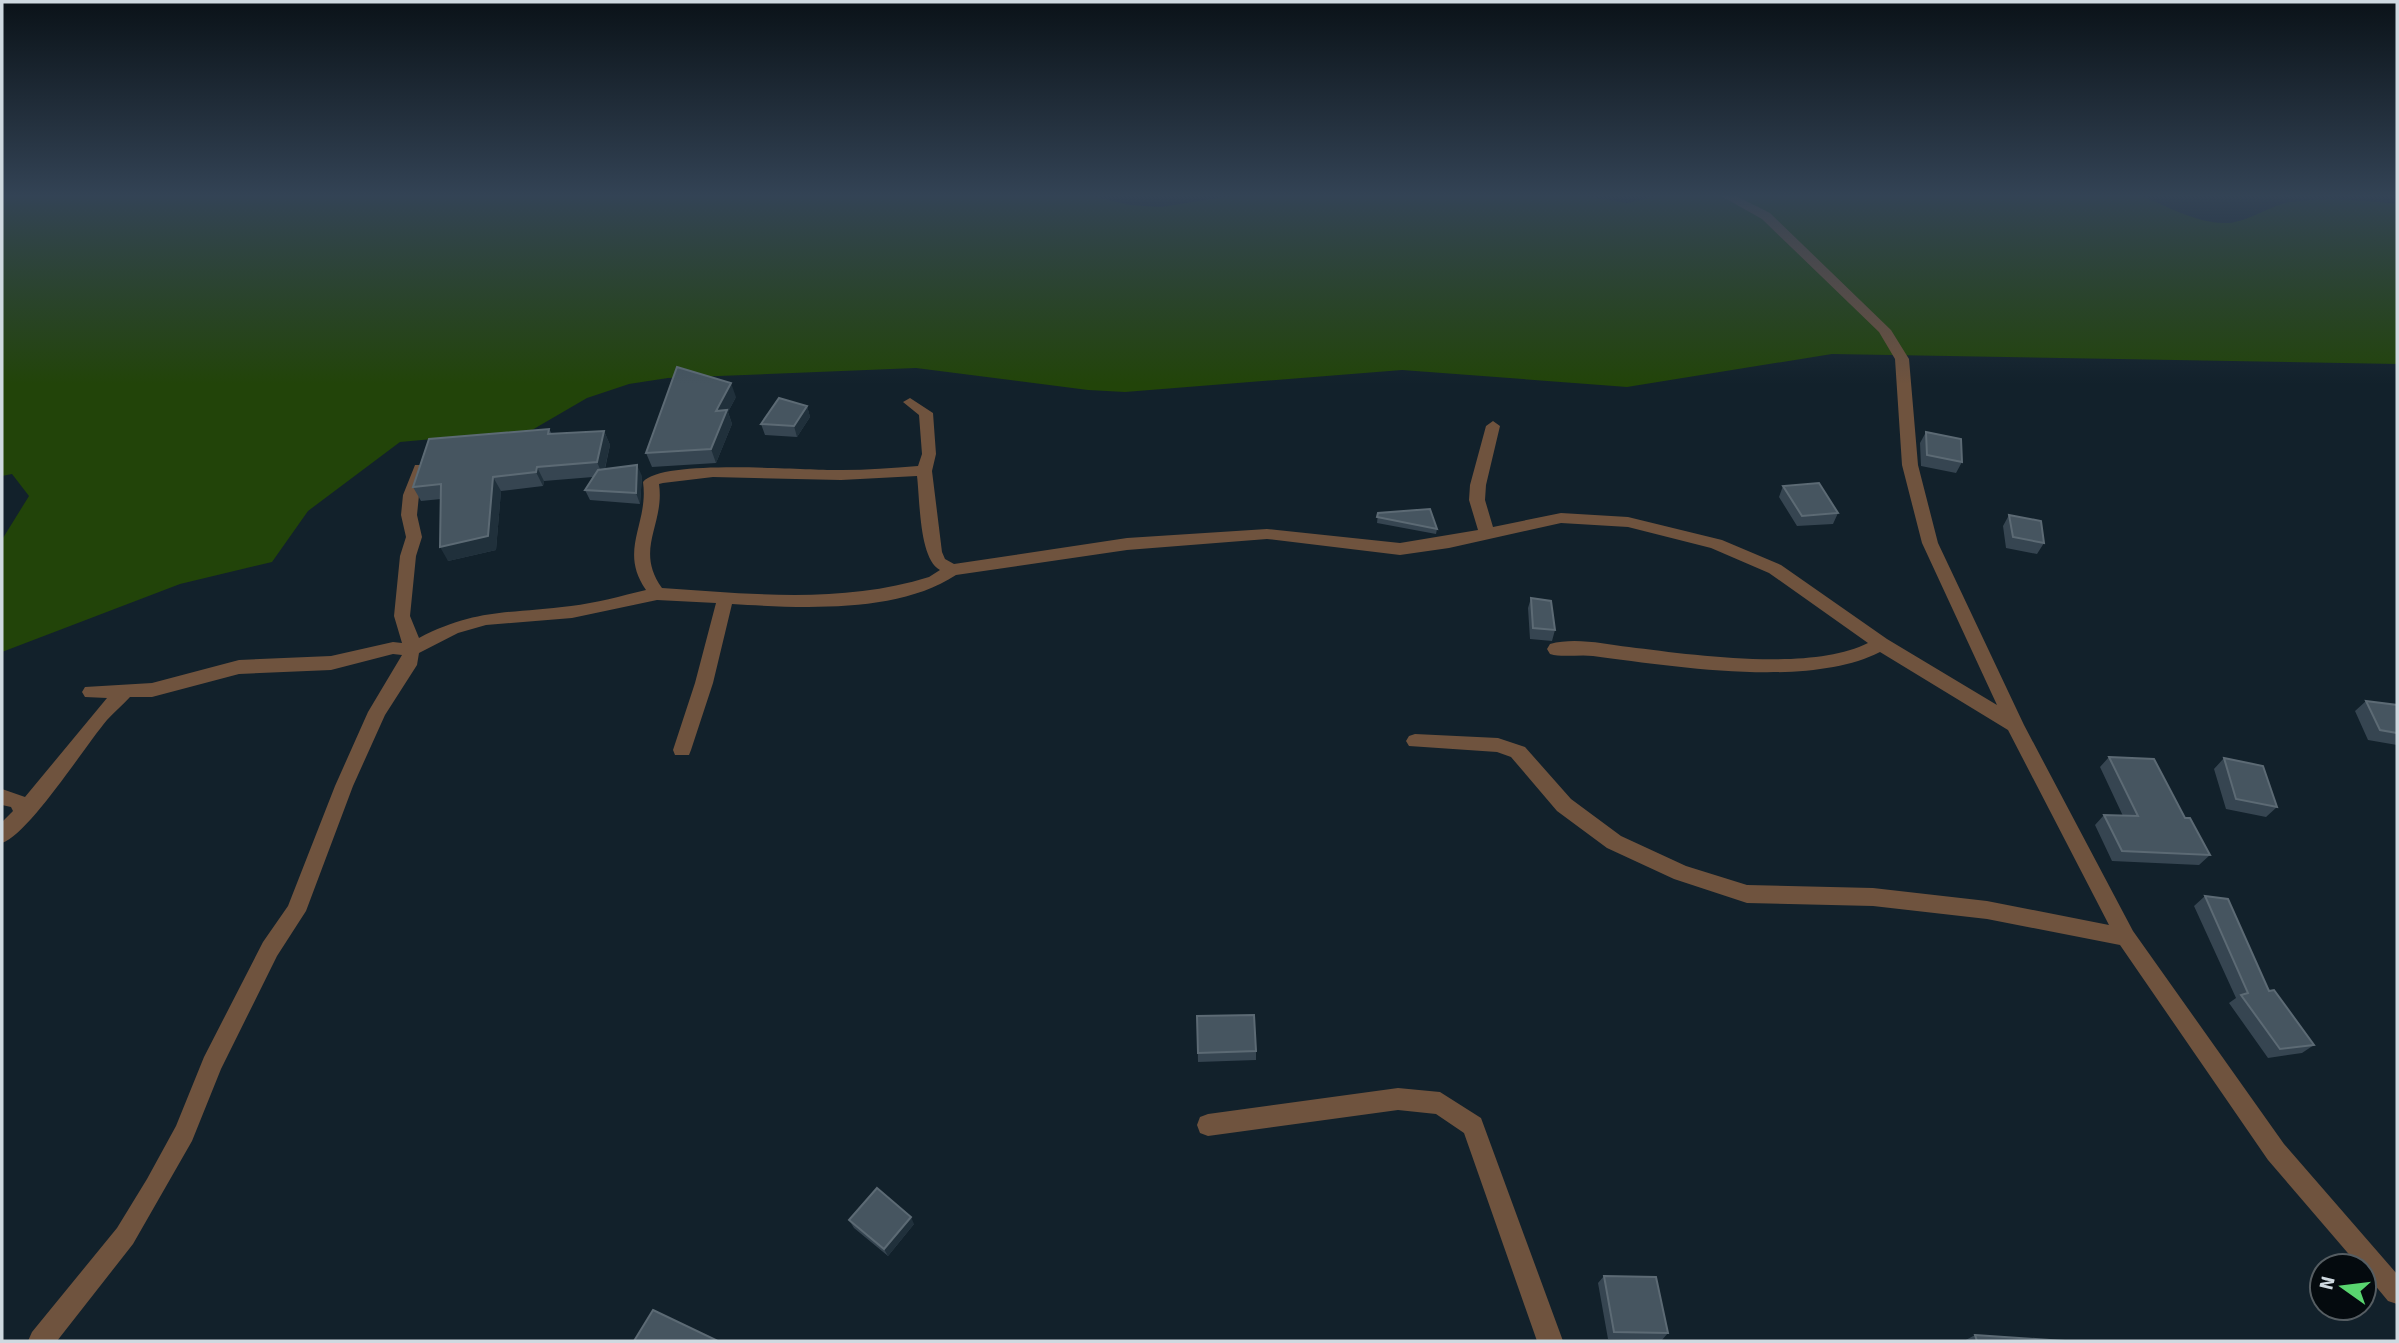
<svg xmlns="http://www.w3.org/2000/svg" width="2399" height="1343" font-family="Signika,sans-serif">
  <style>
    .green { fill: #224409 }
    .lines { fill: none; stroke-linecap: round; stroke-linejoin: round }
    .street { fill: #6f533e; fill-rule: evenodd }
    .wall { fill: #364551 }
    .shaded-wall { fill: #20303b }
    .building { fill: #465560; stroke: #5c6a74; stroke-width: 2 }
  </style>
  <rect width="100%" height="100%" fill="#12212b"/>
  <path class="green" d="M2,196H1092L1130,205L1161,207L1230,196H1585L1627,203L1657,196H2142C2167,206 2196,223 2224,223C2248,223 2267,206 2290,202C2324,197 2363,200 2397,204V364L1832,354L1627,387L1402,370L1125,392L1088,390L916,368L668,378L629,384L587,398L532,430L400,442L308,511L272,562L180,584L2,652L3,538L29,496L12,474L2,476Z"/>
  <g class="lines">
    <path class="street" d="M1721,196H1736L1770,213L1891,330L1909,359L1918,465L1938,543L2024,725L2133,931L2284,1144L2397,1274V1304L2388,1301L2364,1272V1266H2359L2268,1160L2120,945L1987,919L1873,906L1747,903L1674,879L1607,848L1557,811L1511,757L1497,752L1409,746L1406,741L1409,736L1415,734L1498,738L1525,747L1571,799L1621,836L1686,866L1747,885L1873,888L1987,901L2109,925L2008,730L1880,652C1808,689 1672,666 1593,656C1579,654 1563,658 1550,654L1547,649L1550,644C1575,637 1604,644 1629,647C1693,655 1811,672 1868,643L1769,573L1711,548L1628,527L1561,523L1449,548L1400,555L1267,539L1127,550L956,575C897,614 800,608 732,604L713,683L691,750L689,755H675L673,750L695,683L716,603L657,600L572,618L486,625L458,633L419,653L417,665L385,715L353,786L306,911L277,956L221,1069L192,1141L133,1244L57,1341H28L32,1332L117,1228L147,1179L176,1126L204,1057L263,942L288,906L335,786L368,712L402,655L393,654L331,670L239,674L152,697H130C123,705 114,712 107,720C85,746 29,834 2,843V822L13,811L11,807L2,805V789L25,797L107,698L85,697L82,692L85,687L152,683L239,660L331,656L393,642L402,643L394,616L400,556L406,537L401,515L403,495L415,465H425L428,468L419,495L417,515L422,537L416,556L410,616L419,638C477,608 510,614 571,606C596,603 621,596 646,590C618,550 649,524 643,482C663,458 806,471 842,470C867,470 892,468 918,466L922,454L919,415L903,402L910,398L933,413L936,454L932,471L942,552L945,559L954,564L1127,538L1267,529L1400,543L1478,530L1469,500L1470,485L1486,426L1493,421L1500,426L1486,485L1485,500L1493,527L1561,513L1628,517L1722,540L1781,565L1887,639L1997,705L1922,543L1902,465L1895,359L1879,332L1762,219ZM917,476C920,500 919,559 940,570L929,577C843,604 751,594 662,588C634,549 665,525 659,484L663,483L713,477L841,480Z
      M1398,1088L1440,1092L1481,1118L1563,1341H1537L1464,1133L1436,1114L1398,1110L1208,1136L1200,1133L1197,1125L1200,1117L1208,1114Z"/>
  </g>
  <path class="wall" d="M736,397L728,412L732,424L716,463L652,467L646,453Z
    M807,406L810,417L797,437L765,435L761,424Z
    M549,429L552,434L604,431L610,445L605,469L642,476L640,504L590,500L585,490L593,477L544,481L543,486L501,491L496,550L448,561L441,499L421,501L413,487Z
    M1926,432L1962,462L1956,473L1921,466L1920,443Z
    M1783,486L1838,513L1833,524L1797,526L1779,497Z
    M1378,513L1437,529L1436,534L1377,523Z
    M2009,515L2044,543L2037,554L2006,548L2003,526Z
    M1531,598L1555,630L1552,641L1530,639L1528,608Z
    M2366,701L2397,705V745L2368,740L2355,711Z
    M2109,757L2185,818L2210,855L2199,865L2112,861L2095,825L2104,815L2123,816L2100,767Z
    M2224,758L2277,807L2266,817L2226,809L2214,769Z
    M2205,896L2269,991L2314,1045L2302,1053L2268,1058L2229,1003L2236,998L2194,906Z
    M1197,1016L1256,1051V1060L1198,1062Z
    M849,1220L914,1224L888,1256L854,1228Z
    M1604,1276L1668,1333L1662,1340L1608,1339L1598,1283Z
    M1975,1335L2065,1341H1964Z"/>
  <path class="shaded-wall" d="M731,383L736,397L728,412L732,424L716,463L711,449L716,411Z
    M807,406L810,417L797,437L794,426Z
    M604,431L610,445L603,476L597,462Z
    M637,465L642,476L640,504L636,493Z
    M537,467L544,481L543,486L536,472Z
    M493,477L501,491L496,550L448,561L440,547Z
    M911,1217L914,1224L888,1256L884,1249Z"/>
  <path class="building" d="M677,367L731,383L716,411L727,410L711,449L646,453Z
    M779,398L807,406L794,426L761,424Z
    M549,429L548,434L604,431L597,462L537,467L536,472L493,477L488,536L440,547L441,484L413,487L429,439Z
    M1926,432L1961,439L1962,462L1927,455Z
    M637,465L636,493L585,490L598,470Z
    M1819,483L1838,513L1802,516L1783,486Z
    M1430,509L1437,529L1377,517L1378,513Z
    M2009,515L2041,521L2044,543L2013,537Z
    M1531,598L1551,601L1555,630L1533,628Z
    M2366,701L2397,705V733L2380,730Z
    M2109,757L2154,759L2185,818H2190L2210,855L2122,851L2104,815L2138,816Z
    M2224,758L2263,766L2277,807L2236,799Z
    M2205,896L2228,899L2269,991L2274,990L2314,1045L2280,1049L2241,995L2248,993Z
    M1254,1015L1256,1051L1198,1053L1197,1016Z
    M877,1188L911,1217L884,1249L849,1220Z
    M1604,1276L1656,1277L1668,1333L1614,1332Z
    M653,1310L716,1340L715,1341H634Z
    M1975,1335L2065,1341H1977Z"/>
  <linearGradient id="sky" x2="0" y2="1"><stop stop-color="#0a1218"/><stop offset="0.51" stop-color="#334355"/><stop offset="1" stop-color="#334355" stop-opacity="0"/></linearGradient>
  <rect width="2399" height="384" fill="url(#sky)"/>
  <rect width="2399" height="1343" fill="none" stroke="#cfd9e0" stroke-width="7"/>
  <g transform="translate(2343 1287) rotate(284)"><circle r="33" fill="#040a0e" stroke="#555d62" stroke-width="2"/>
  <path d="M0-5L12 26L0 18L-12 26Z" fill="#59d56f"/>
  <text y="-10" font-size="19" font-weight="bold" text-anchor="middle" fill="#cfd9e0">N</text>
  </g>
</svg>
